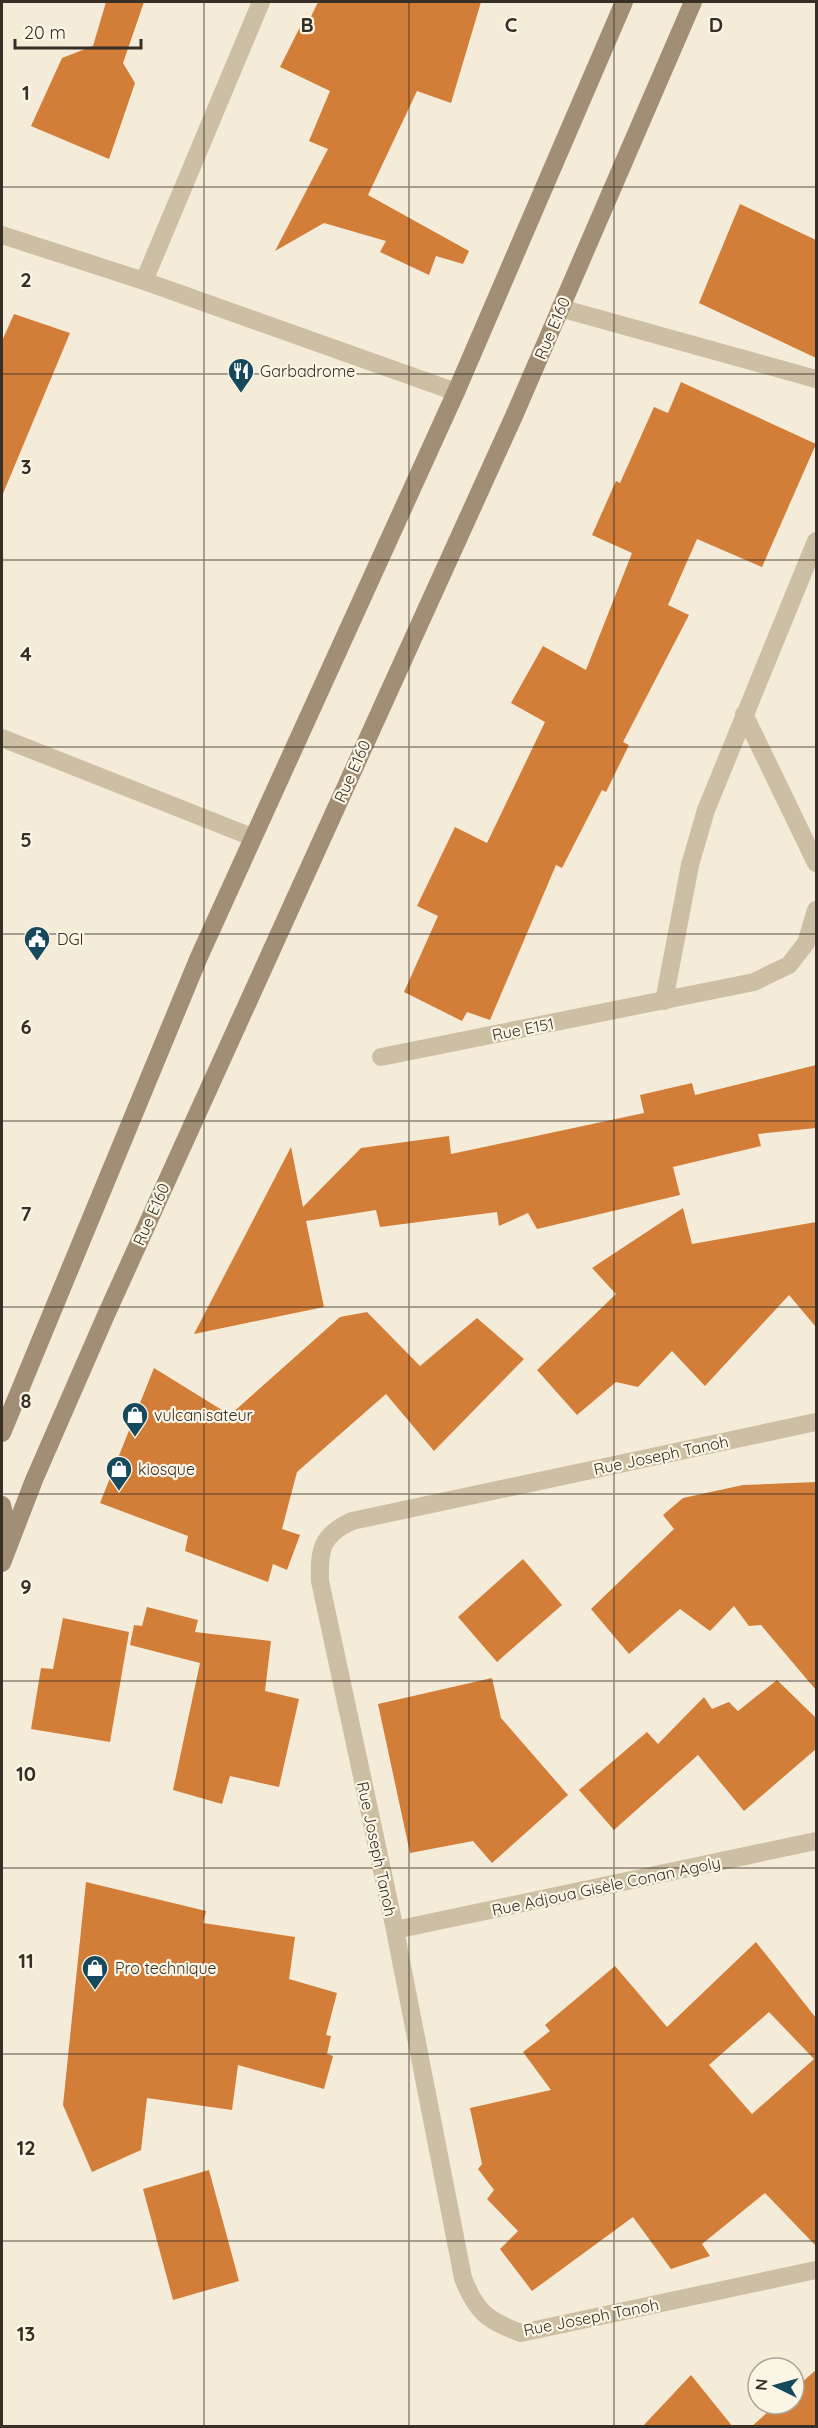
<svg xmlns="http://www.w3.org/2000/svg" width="818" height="2428" font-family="Quicksand,sans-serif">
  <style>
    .building { fill: #d27e38; fill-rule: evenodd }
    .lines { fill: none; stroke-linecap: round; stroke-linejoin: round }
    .street { stroke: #cdbfa3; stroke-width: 18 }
    .secondary { stroke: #a18e74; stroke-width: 18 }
    .grid { fill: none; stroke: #372f26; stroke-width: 1.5; stroke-opacity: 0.55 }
    .labels { text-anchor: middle; stroke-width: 4.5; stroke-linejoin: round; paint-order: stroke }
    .street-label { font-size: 16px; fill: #372f26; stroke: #fbf5e5 }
    .poi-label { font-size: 16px; fill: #372f26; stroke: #fbf5e5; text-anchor: start }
    .grid-label { font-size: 20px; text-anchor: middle; font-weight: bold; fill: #372f26; stroke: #fbf5e5; stroke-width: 4.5; stroke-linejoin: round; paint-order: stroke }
  </style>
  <rect width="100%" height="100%" fill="#f4ecd8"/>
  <path class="building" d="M106,2H144L123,63L135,83L109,159L31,126L62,58L93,46Z
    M318,2H481L451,103L417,91L368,195L469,251L463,264L436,256L429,275L380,252L386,241L324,223L275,251L328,149L309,141L330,91L280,67L301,25L306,27Z
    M740,204L816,240V358L699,303Z
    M14,314L70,333L2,496V341Z
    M681,382L816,444L762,567L697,539L668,605L689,615L623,742L629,745L606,792L602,790L562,868L556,865L490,1020L467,1012L462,1021L404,992L438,916L417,906L455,827L487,843L545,722L511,703L543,646L586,670L632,553L592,535L616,481L620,483L654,407L668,413Z
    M816,1065V1128L758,1134L761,1146L673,1167L680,1195L537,1229L528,1213L499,1226L497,1212L380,1227L376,1210L306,1221L324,1307L194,1334L291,1147L303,1207L361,1148L449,1136L451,1154L644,1113L640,1095L692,1083L695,1095Z
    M683,1208L692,1244L816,1222V1327L789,1295L705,1386L672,1351L638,1387L616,1382L577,1415L537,1370L616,1294L592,1268Z
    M367,1312L420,1366L477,1318L524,1359L434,1451L386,1394L297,1472L282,1529L300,1535L287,1570L273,1564L268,1582L185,1551L188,1536L100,1503L154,1368L230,1415L340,1317Z
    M816,1482V1690L761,1625L749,1626L734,1606L710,1631L680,1609L629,1654L591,1609L674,1529L663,1515L683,1498L743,1485Z
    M523,1559L562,1605L497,1662L458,1617Z
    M147,1607L198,1620L195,1632L271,1641L265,1691L299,1699L279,1787L230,1776L222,1804L173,1790L200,1663L130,1645L134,1625L142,1626Z
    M63,1618L129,1632L110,1742L31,1729L41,1668L53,1669Z
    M492,1678L501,1718L568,1795L492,1863L473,1841L410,1853L378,1704Z
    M777,1680L816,1718V1749L744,1811L698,1755L614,1830L579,1790L647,1732L658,1744L704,1697L712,1709L729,1702L738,1711Z
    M86,1882L206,1911L203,1923L295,1937L289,1979L337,1993L326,2035L331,2036L327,2054L333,2056L324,2089L238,2065L232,2110L147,2098L141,2150L92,2172L63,2105Z
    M756,1942L816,2018V2246L765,2193L702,2244L710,2256L671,2269L633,2217L532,2291L500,2249L518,2231L487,2199L494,2190L478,2169L482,2164L470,2108L551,2090L523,2052L550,2031L545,2025L615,1966L667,2027ZM769,2012L814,2059L752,2114L709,2065Z
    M209,2170L239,2281L173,2300L143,2189Z
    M816,2370V2427H751L777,2404H794V2389Z
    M691,2375L733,2427H642Z"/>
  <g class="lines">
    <path class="street" d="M2,235L144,281L456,392
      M144,281L261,2
      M560,308L816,379
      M744,714L816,863
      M2,738L252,837
      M664,1001L690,865L706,810L816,541
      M381,1057L754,982L789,965L806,943L816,910
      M816,1422L352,1521C321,1535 319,1550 320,1581L395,1930L463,2278C476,2312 488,2321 521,2333L816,2270
      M395,1930L816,1841"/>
    <path class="secondary" d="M2,1433L199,957L456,392L624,2
      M2,1505L10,1540
      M2,1563L34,1480L106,1315L514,416L693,2"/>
  </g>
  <path class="grid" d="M204,2V2426M409,2V2426M614,2V2426M2,187H816M2,374H816M2,560H816M2,747H816M2,934H816M2,1121H816M2,1307H816M2,1494H816M2,1681H816M2,1868H816M2,2054H816M2,2241H816"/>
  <defs>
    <g id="restaurant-pin" transform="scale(1.35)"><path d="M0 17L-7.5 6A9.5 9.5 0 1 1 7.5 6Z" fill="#17495c" stroke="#fbf5e5"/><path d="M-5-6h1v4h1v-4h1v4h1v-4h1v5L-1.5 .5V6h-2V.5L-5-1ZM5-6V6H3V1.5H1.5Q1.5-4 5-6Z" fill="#fff"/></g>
    <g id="civic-pin" transform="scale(1.35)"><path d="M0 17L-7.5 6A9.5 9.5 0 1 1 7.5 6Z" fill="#17495c" stroke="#fbf5e5"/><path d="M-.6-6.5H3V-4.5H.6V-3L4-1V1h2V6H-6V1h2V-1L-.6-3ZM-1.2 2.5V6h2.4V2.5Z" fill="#fff"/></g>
    <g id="shop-pin" transform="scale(1.35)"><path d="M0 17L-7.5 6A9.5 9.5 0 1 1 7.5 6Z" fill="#17495c" stroke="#fbf5e5"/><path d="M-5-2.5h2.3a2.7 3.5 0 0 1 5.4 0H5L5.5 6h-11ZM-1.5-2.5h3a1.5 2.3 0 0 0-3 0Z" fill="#fff"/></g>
  </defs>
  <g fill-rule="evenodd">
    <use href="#restaurant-pin" x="241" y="371"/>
    <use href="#civic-pin" x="37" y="939"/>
    <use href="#shop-pin" x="135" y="1415"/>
    <use href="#shop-pin" x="119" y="1469"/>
    <use href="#shop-pin" x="95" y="1968"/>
  </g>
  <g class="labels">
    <g class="street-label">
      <text transform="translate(552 328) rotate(-67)" y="6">Rue E160</text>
      <text transform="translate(352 771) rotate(-66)" y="6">Rue E160</text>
      <text transform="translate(523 1029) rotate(-11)" y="6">Rue E151</text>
      <text transform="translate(151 1214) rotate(-66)" y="6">Rue E160</text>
      <text transform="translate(661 1455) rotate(-12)" y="6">Rue Joseph Tanoh</text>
      <text transform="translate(377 1849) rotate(78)" y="6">Rue Joseph Tanoh</text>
      <text transform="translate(606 1886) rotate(-12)" y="6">Rue Adjoua Gisèle Conan Agoly</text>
      <text transform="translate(591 2317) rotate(-11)" y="6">Rue Joseph Tanoh</text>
    </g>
    <g class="poi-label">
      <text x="260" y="377">Garbadrome</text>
      <text x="57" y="945">DGI</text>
      <text x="154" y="1421">vulcanisateur</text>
      <text x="138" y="1475">kiosque</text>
      <text x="115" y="1974">Pro technique</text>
    </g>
  </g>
  <g class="grid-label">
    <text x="307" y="32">B</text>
    <text x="511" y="32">C</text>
    <text x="716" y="32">D</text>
    <text x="26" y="100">1</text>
    <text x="26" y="287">2</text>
    <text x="26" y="474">3</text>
    <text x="26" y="661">4</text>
    <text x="26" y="847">5</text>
    <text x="26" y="1034">6</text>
    <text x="26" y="1221">7</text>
    <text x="26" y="1408">8</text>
    <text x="26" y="1594">9</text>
    <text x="26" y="1781">10</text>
    <text x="26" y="1968">11</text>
    <text x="26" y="2155">12</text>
    <text x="26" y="2341">13</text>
  </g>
  <rect width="818" height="2428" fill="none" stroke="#372f26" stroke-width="6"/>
  <g transform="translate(776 2386) rotate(275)"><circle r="28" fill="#fbf5e5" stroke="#ada699" stroke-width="1.5"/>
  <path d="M0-4.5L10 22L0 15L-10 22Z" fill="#17495c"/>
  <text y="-9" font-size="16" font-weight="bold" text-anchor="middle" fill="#372f26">N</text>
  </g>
  <path d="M15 39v9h126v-9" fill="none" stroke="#372f26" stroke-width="3"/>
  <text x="24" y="39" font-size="18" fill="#372f26" stroke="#fbf5e5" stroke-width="4.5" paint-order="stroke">20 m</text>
</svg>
